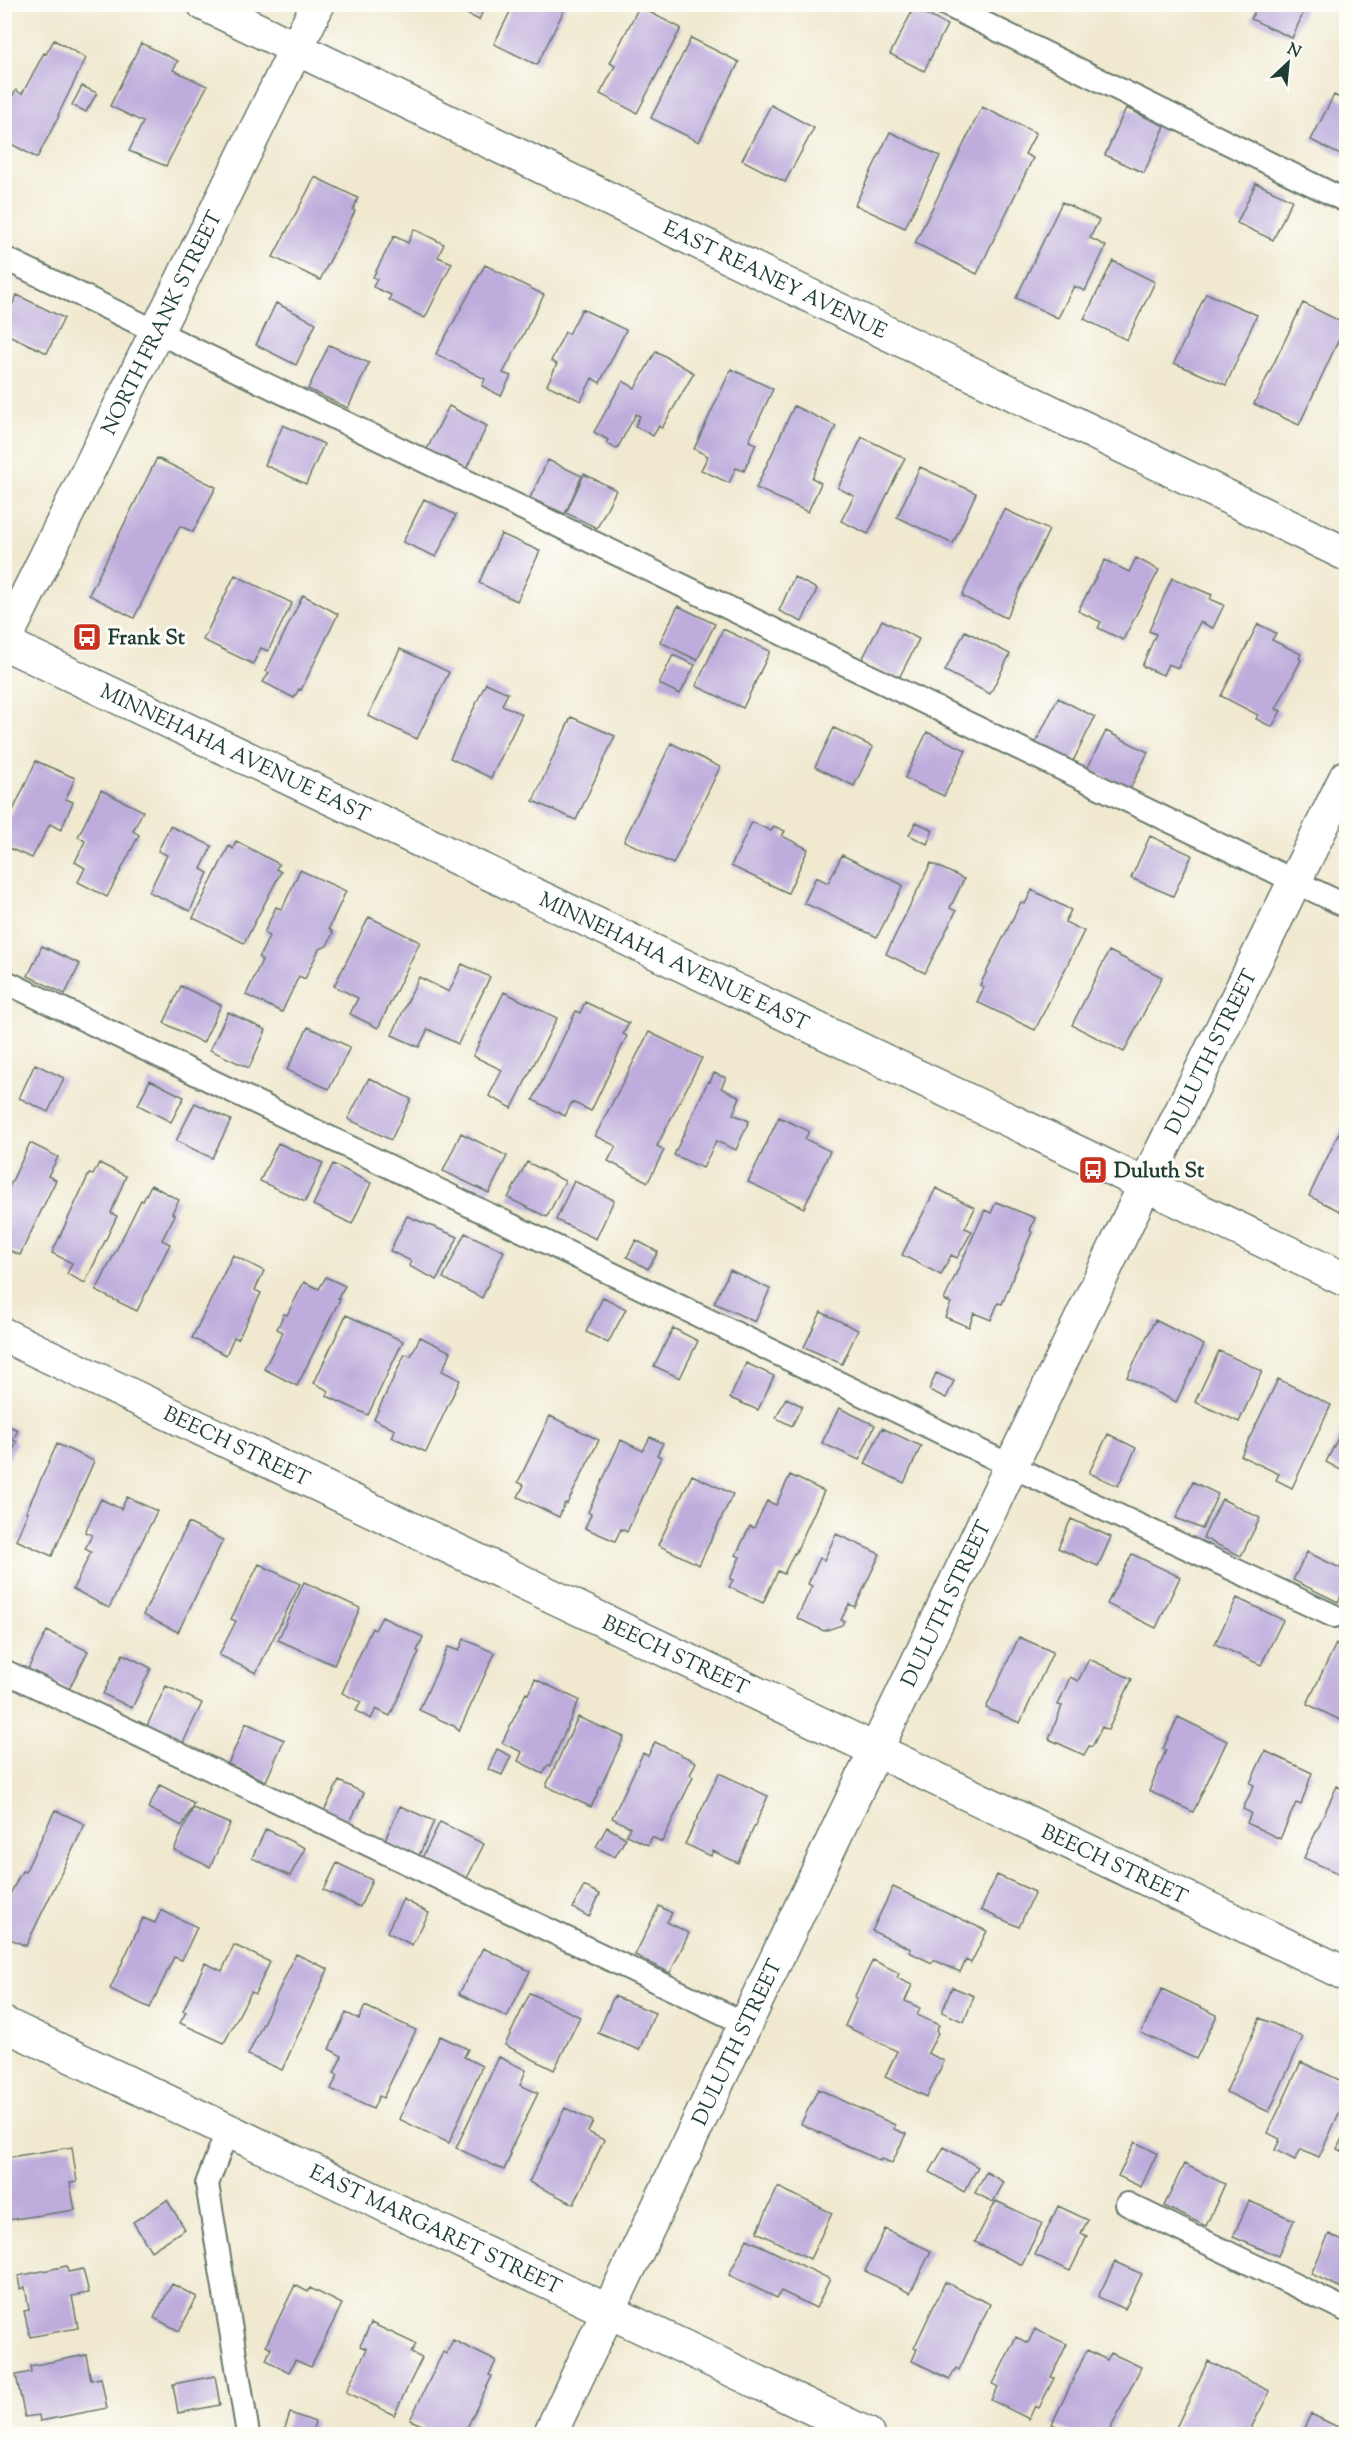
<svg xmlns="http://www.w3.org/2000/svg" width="1351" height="2439" font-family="'Sorts Mill Goudy',serif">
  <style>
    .building { fill: #bdacdc }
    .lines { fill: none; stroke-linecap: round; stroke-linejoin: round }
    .service-casing { stroke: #68796b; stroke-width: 26 }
    .minor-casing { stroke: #68796b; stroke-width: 36 }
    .secondary-casing { stroke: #68796b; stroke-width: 36 }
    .service { stroke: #fff; stroke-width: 22 }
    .minor { stroke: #fff; stroke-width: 33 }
    .secondary { stroke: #fff; stroke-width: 33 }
    .labels { text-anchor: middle; stroke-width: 6; stroke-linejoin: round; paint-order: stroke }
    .street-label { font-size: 21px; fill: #1f3d34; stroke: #fdfcf7 }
    .poi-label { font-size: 21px; font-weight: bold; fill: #1f3d34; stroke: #fdfcf7; text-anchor: start }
  </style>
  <rect width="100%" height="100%" fill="#fdfcf7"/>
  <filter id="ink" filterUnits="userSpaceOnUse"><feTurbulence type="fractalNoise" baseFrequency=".0167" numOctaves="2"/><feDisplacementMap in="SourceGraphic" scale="12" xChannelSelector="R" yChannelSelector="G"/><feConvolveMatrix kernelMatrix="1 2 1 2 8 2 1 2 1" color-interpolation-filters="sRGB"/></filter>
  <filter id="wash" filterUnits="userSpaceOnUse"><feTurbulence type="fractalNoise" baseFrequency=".008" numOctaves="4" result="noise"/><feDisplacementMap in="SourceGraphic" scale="24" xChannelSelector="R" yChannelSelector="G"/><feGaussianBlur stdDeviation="1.35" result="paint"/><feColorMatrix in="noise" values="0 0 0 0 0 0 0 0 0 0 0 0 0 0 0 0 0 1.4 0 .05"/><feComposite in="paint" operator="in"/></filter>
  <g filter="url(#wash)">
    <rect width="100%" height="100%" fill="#f0e9d0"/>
    <g id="blocks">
      <path class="building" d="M446,4H486L479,20Z
        M514,4H567L537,65L494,44Z
        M1258,4H1322L1319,11L1307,5L1292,38L1251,19Z
        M639,7L681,28L637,113L600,94L615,66L610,63Z
        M914,8L947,25L924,71L890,54Z
        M691,38L739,62L699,142L651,118Z
        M54,40L86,58L58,115L59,116L37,158L4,140V111L16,90L22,94L44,53L46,54Z
        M141,43L178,61L173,70L207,86L166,166L129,151L143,122L110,106Z
        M82,86L97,93L86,112L72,105Z
        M1334,95L1346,101V158L1311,140Z
        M771,105L814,128L785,182L742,160Z
        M982,107L1036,133L1025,154L1033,158L977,274L915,243Z
        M1126,108L1165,126L1144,173L1105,155Z
        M890,132L940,156L905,228L855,205Z
        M315,177L358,198L353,210L355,211L320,280L273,257Z
        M1256,183L1292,200L1273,240L1237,223Z
        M1062,202L1099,220L1090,238L1106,246L1085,291L1074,286L1058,318L1016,298Z
        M414,229L444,244L438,257L452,263L425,318L389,300L391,295L373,287L377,279L373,277L394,236L408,243Z
        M1113,261L1155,282L1127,340L1084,319Z
        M485,265L544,295L503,373L511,376L501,396L482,386L485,379L436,354Z
        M1206,293L1257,315L1226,385L1174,363Z
        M17,295L64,318L47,353L4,333V321Z
        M276,303L316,323L296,365L256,345Z
        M1303,303L1346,324L1299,425L1254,404Z
        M582,309L626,330L600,383L592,378L581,401L547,385L557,364L551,361L565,332L569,334Z
        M329,345L369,363L348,408L308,389Z
        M656,351L694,373L662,428L659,426L653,436L635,426L640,416L636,414L617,449L606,443L608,440L594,432L623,381L635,388Z
        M731,369L773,389L749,441L756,444L744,471L736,468L729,483L701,470L708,456L694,449Z
        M449,406L487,426L465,471L426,451Z
        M794,406L836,426L812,478L821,483L808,512L756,488Z
        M283,425L324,444L306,484L265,465Z
        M862,437L905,458L868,534L841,521L854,496L838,488Z
        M157,458L216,487L193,532L180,526L134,618L89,595Z
        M548,460L582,476L565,514L530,498Z
        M920,467L976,493L953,544L897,517Z
        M584,474L616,490L597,528L566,513Z
        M424,499L456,515L436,557L403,542Z
        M1004,509L1049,530L1006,618L962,596Z
        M501,534L540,551L517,601L479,583Z
        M1136,558L1159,570L1123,640L1098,628L1101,622L1078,611L1105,560L1129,572Z
        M235,575L292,603L268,651L261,648L253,664L203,640Z
        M794,577L817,589L802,622L779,611Z
        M1172,578L1212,595L1210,599L1224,605L1213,628L1200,622L1178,668L1168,664L1163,675L1142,666L1156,634L1149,631Z
        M303,595L338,614L301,690L299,689L294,698L263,682L269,673L266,671Z
        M678,606L715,624L697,660L660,642Z
        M882,620L919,639L899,678L862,660Z
        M1258,624L1276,633L1272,640L1301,654L1299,658L1301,660L1276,709L1281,711L1272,727L1256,719L1258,715L1221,696Z
        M723,629L770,651L743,708L696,686Z
        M965,631L1010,654L990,694L945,671Z
        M400,649L449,672L417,739L368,716Z
        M673,655L695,665L680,694L659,684Z
        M486,683L508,693L502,705L522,714L491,778L450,758Z
        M1058,698L1095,717L1072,763L1035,744Z
        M571,717L615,736L576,820L533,801Z
        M834,728L873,747L854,786L815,767Z
        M1106,731L1148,752L1130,789L1087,769Z
        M927,732L966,750L944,796L905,778Z
        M671,743L720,767L673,864L624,841Z
        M36,761L75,778L66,799L73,802L61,830L50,824L32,858L4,846V830Z
        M101,790L143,811L133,831L139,835L107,897L78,882L85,868L75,862L85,841L78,837Z
        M752,822L771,831L774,826L785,831L782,836L808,849L788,893L731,866Z
        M916,822L933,830L927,844L909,835Z
        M170,826L212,846L201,869L208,873L190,911L149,892L167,855L158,851Z
        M1150,836L1192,855L1173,896L1131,878Z
        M236,841L279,864L276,869L281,872L244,943L193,918L229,846L233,849Z
        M842,855L903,885L877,937L804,903L816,877L828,883Z
        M931,863L964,879L950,908L956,911L925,973L886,954Z
        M300,870L346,891L329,928L333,933L327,946L319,949L305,979L299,976L282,1012L246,995L262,960L259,958L269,936L264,933L276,907L282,909Z
        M1032,890L1071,910L1065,922L1084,931L1035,1030L977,1002L984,987L980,985L1021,902L1025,904Z
        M369,917L420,942L378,1028L350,1014L358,998L334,986Z
        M42,946L80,964L65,994L28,976Z
        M1109,951L1162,977L1124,1052L1072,1025Z
        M462,964L490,977L458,1044L428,1029L419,1047L392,1035L419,977L449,992Z
        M181,986L221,1005L203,1043L164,1023Z
        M504,992L557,1018L512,1108L489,1096L502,1070L473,1056Z
        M585,1002L629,1023L623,1034L627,1036L591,1111L572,1102L565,1116L533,1100L576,1011L580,1013Z
        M228,1012L266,1030L249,1068L210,1050Z
        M308,1027L350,1047L329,1089L287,1070Z
        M649,1032L702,1058L657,1146L664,1150L648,1182L608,1161L616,1146L595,1136Z
        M35,1064L64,1078L48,1112L19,1098Z
        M714,1073L726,1078L721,1088L740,1097L733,1114L749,1121L736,1150L716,1141L703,1168L674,1155L708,1081L710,1082Z
        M369,1078L411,1099L391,1140L348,1119Z
        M150,1080L184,1097L171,1122L138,1105Z
        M195,1103L231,1120L212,1158L176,1141Z
        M779,1117L809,1131L805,1139L830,1151L804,1208L748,1182Z
        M1346,1118V1214L1309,1196Z
        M461,1133L507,1156L489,1193L443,1171Z
        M30,1143L58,1157L48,1176L56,1180L20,1255L4,1248V1198Z
        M278,1143L323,1163L305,1202L260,1181Z
        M527,1162L565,1181L547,1217L508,1198Z
        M99,1163L126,1176L111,1213L117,1216L85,1283L67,1274L72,1263L52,1253L89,1174L93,1175Z
        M333,1164L371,1183L352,1224L313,1205Z
        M574,1181L614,1200L596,1239L556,1220Z
        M151,1185L179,1200L172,1213L175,1215L162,1240L170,1244L137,1311L96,1291L141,1200L143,1201Z
        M936,1188L975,1208L965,1228L972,1231L957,1258L951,1255L941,1275L902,1255Z
        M996,1202L1035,1218L1030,1231L1032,1232L1002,1304L998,1303L991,1320L974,1313L969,1327L945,1317L951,1303L944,1300L985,1210L991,1213Z
        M407,1216L458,1237L437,1280L409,1266L411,1261L390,1251Z
        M465,1233L504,1251L482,1298L443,1278Z
        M636,1240L658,1252L648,1269L627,1257Z
        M233,1255L264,1271L255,1290L261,1293L238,1339L234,1337L226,1355L192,1338Z
        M730,1270L770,1289L755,1322L714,1303Z
        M326,1277L345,1286L338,1298L340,1299L297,1386L264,1369L283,1332L277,1329L284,1314L287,1315L304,1282L319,1289Z
        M603,1297L626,1309L608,1343L586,1332Z
        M821,1312L858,1330L842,1364L804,1347Z
        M346,1315L403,1341L368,1415L327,1396L329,1391L314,1383Z
        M1155,1320L1204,1345L1176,1402L1127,1377Z
        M673,1328L698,1341L680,1378L654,1366Z
        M420,1337L451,1352L442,1371L460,1380L426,1452L392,1437L395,1430L374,1419L405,1354L411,1356Z
        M1219,1351L1262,1371L1239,1422L1195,1402Z
        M746,1363L774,1376L758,1410L730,1398Z
        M936,1373L954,1381L946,1398L929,1390Z
        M1278,1379L1331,1405L1292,1488L1276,1480L1279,1474L1241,1456Z
        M786,1398L802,1406L792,1426L776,1418Z
        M839,1408L875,1425L859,1460L822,1443Z
        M550,1416L599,1440L567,1504L565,1503L559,1517L518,1497L524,1485L518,1482Z
        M1346,1422V1473L1326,1462Z
        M4,1424L18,1430L13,1440L17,1442L4,1468Z
        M882,1428L921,1446L904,1483L865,1464Z
        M1108,1434L1136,1448L1118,1486L1089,1473Z
        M650,1437L663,1443L657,1455L661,1457L627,1532L621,1529L615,1541L585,1528L591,1514L588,1512L621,1440L643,1451Z
        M57,1444L94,1461L52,1556L16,1540L28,1512H26Z
        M692,1475L733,1494L699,1565L658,1545Z
        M790,1475L824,1491L795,1554L794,1553L784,1574L778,1571L763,1603L729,1587L733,1580L730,1579L740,1557L736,1555L750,1526L754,1528L767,1501L776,1505Z
        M1193,1482L1218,1494L1202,1529L1176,1518Z
        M127,1497L157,1511L109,1608L73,1589L91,1552L85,1549L92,1535L85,1532L101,1499L121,1509Z
        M1222,1499L1260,1518L1241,1556L1203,1538Z
        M1071,1519L1111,1537L1098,1566L1058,1548Z
        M188,1523L223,1540L178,1632L143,1615Z
        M836,1534L880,1554L855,1607L849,1604L841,1620L844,1621L842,1625L824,1631L797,1618L812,1586L808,1584L820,1558L824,1560Z
        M1307,1552L1346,1571V1586L1338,1602L1293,1580Z
        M1132,1554L1180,1577L1156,1628L1107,1604Z
        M259,1564L300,1584L256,1673L219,1655L236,1621L231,1619Z
        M304,1582L360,1608L334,1665L278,1640Z
        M1237,1598L1283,1620L1261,1665L1215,1644Z
        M382,1617L423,1637L417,1651L419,1652L390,1716L376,1709L371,1719L356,1711L361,1702L342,1693L372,1628L375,1630Z
        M47,1631L88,1651L69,1689L28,1669Z
        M1019,1637L1053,1652L1020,1723L986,1708Z
        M464,1639L495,1653L459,1731L454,1726L419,1710L448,1647L459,1651Z
        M1336,1644L1346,1649V1723L1307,1704Z
        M123,1654L151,1668L132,1708L103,1694Z
        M1089,1659L1132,1679L1108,1730L1102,1727L1092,1747L1089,1746L1084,1755L1049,1739L1062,1706L1058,1705L1070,1677L1078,1681Z
        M535,1679L579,1700L550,1766L548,1765L543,1774L518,1761L522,1752L502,1743L526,1693L528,1694Z
        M166,1686L202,1703L181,1747L145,1730Z
        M578,1717L624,1737L591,1807L546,1786Z
        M1178,1717L1227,1741L1193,1812L1149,1791L1166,1750L1163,1749Z
        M246,1723L284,1740L266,1781L228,1764Z
        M655,1742L696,1762L690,1775L693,1777L662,1842L652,1837L648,1845L626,1835L630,1827L612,1818L643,1753L648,1756Z
        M497,1749L511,1756L502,1775L488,1769Z
        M1265,1751L1312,1773L1301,1805L1296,1803L1280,1839L1247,1823L1251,1813L1243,1809L1254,1785L1250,1783Z
        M719,1773L768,1796L738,1863L713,1851L711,1856L685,1844Z
        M339,1781L364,1793L349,1824L324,1811Z
        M160,1785L194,1803L182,1826L148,1808Z
        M1337,1786L1346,1791V1877L1304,1858Z
        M400,1806L434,1821L418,1858L384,1842Z
        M193,1808L230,1824L210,1867L174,1850Z
        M55,1810L85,1824L26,1946L4,1936V1906L22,1871L25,1872Z
        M440,1822L484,1844L466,1880L422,1858Z
        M607,1827L626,1838L615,1857L596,1847Z
        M266,1829L305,1848L290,1876L252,1858Z
        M337,1863L372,1880L360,1907L324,1890Z
        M997,1875L1035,1892L1019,1927L981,1910Z
        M584,1886L600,1894L589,1917L573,1908Z
        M893,1887L987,1931L971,1963L966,1960L960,1972L934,1960L932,1963L909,1952L911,1949L872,1931Z
        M403,1899L429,1913L412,1945L387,1932Z
        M659,1906L672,1913L667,1922L689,1933L670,1973L635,1955Z
        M161,1910L197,1927L182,1960L174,1957L150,2008L110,1989L143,1918L155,1923Z
        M234,1945L270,1962L255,1994L251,1992L224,2043L180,2023L186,2012L183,2011L205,1963L222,1971Z
        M483,1948L530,1971L507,2017L459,1994Z
        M296,1954L328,1969L282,2070L248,2055Z
        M873,1960L899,1973L897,1978L912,1985L905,2001L920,2008L917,2015L939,2025L936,2031L938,2033L928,2053L944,2061L927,2097L885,2077L897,2051L845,2026L857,1999L854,1998Z
        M952,1987L974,1996L964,2022L942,2012Z
        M1162,1989L1217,2015L1196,2059L1141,2033Z
        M530,1993L580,2017L554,2070L505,2045Z
        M614,1996L655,2013L639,2050L598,2033Z
        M365,2006L416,2030L383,2098L379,2096L373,2109L331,2089L338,2075L334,2073L342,2056L329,2049L346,2013L359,2019Z
        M1260,2018L1303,2037L1269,2112L1226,2092Z
        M440,2036L468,2049L464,2057L482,2066L449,2143L399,2119Z
        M499,2057L526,2070L520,2085L538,2093L509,2153L511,2154L504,2170L456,2148Z
        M1301,2062L1346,2083V2098L1319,2157L1301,2149L1295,2160L1275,2150L1280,2139L1268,2133Z
        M818,2089L895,2125L894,2129L906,2134L892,2163L881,2159L880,2161L801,2124Z
        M565,2108L593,2121L588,2132L604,2140L574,2204L529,2182Z
        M1346,2130V2154L1337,2149Z
        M1135,2142L1157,2153L1141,2187L1118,2176Z
        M72,2147L77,2182L70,2183L75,2210L8,2220L4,2197V2158Z
        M944,2147L978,2167L964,2192L930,2172Z
        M1184,2164L1225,2184L1206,2226L1164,2206Z
        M986,2172L1004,2182L993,2202L975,2193Z
        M778,2187L832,2213L810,2259L757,2232Z
        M167,2200L185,2229L151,2251L133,2222Z
        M996,2201L1042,2223L1022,2265L975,2242Z
        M1249,2201L1294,2220L1278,2256L1233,2237Z
        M1058,2206L1088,2220L1081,2233L1087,2236L1070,2271L1035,2255Z
        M885,2229L931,2251L910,2293L865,2271Z
        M1329,2234L1346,2243V2290L1311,2274Z
        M747,2239L830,2279L816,2308L781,2291L777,2298L729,2275Z
        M1115,2262L1142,2274L1125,2309L1098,2297Z
        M67,2266L68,2272L83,2269L89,2293L72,2296L78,2328L30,2337L24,2311L29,2310L25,2287L20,2289L18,2276Z
        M945,2282L990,2304L959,2370L956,2368L950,2379L912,2361L917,2349L914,2348Z
        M172,2284L197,2297L179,2331L154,2318Z
        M295,2285L308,2292L310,2288L342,2304L311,2367L295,2360L289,2372L266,2360L271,2348L266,2345Z
        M371,2323L416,2344L411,2353L422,2358L394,2415L346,2392L367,2349L360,2346Z
        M1035,2329L1067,2344L1051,2377L1054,2378L1039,2408L1035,2406L1029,2419L991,2400L998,2387L993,2384L1016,2337L1028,2343Z
        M453,2340L496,2361L489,2375L492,2376L464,2434H420L424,2426L410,2420L443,2352L446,2354Z
        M1087,2350L1107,2360L1111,2353L1141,2367L1108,2434H1093L1084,2430L1082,2434H1074L1052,2424Z
        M86,2355L91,2380L101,2378L107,2408L40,2421L39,2415L25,2417L16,2375L31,2372L30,2366Z
        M1208,2361L1270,2391L1248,2434H1173Z
        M215,2376L220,2405L178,2413L173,2384Z
        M290,2413L315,2422L311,2434H283Z
        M1311,2414L1346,2431V2434H1301Z"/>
    </g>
  </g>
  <g filter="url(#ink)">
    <use href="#blocks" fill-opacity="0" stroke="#68796b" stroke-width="1.5"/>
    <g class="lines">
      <g class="service-casing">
        <path id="service" d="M945,4L1346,201
          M4,258L1346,906
          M4,981L1011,1466L1334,1616
          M4,1671L746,2024
          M227,2131L207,2184L248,2434
          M1127,2204L1346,2310"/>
      </g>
      <g class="minor-casing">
        <g id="minor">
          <path id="s1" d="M204,4L1346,554"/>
          <path id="s2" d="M4,642L318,4"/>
          <path id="s3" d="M4,1335L1346,1974"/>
          <path id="s4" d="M4,2024C291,2162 580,2296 867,2434"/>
          <path id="s5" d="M550,2434L1145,1185L1346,777"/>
        </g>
      </g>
      <g class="secondary-casing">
        <g id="secondary">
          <path id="s6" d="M4,643L1346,1280"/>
        </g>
      </g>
      <use href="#service" class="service"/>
      <use href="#minor" class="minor"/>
      <use href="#secondary" class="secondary"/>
    </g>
  </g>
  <defs>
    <g id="bus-square" transform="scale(1.5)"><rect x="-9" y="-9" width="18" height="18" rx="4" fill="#c8321e" stroke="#fdfcf7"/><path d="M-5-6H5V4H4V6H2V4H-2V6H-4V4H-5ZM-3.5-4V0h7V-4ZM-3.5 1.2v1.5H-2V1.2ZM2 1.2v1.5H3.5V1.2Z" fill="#fff"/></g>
  </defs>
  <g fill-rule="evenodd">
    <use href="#bus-square" x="87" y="637"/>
    <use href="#bus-square" x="1093" y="1170"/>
  </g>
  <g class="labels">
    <g class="street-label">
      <text dy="7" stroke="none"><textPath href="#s1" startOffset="634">EAST REANEY AVENUE</textPath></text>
      <text dy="7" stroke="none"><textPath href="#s2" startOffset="356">NORTH FRANK STREET</textPath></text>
      <text dy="7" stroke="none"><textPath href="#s6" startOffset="256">MINNEHAHA AVENUE EAST</textPath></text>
      <text dy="7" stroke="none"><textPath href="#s6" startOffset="742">MINNEHAHA AVENUE EAST</textPath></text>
      <text dy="7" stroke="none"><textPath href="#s5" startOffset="1532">DULUTH STREET</textPath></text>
      <text dy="7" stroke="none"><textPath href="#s3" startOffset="258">BEECH STREET</textPath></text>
      <text dy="7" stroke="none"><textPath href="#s5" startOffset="920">DULUTH STREET</textPath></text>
      <text dy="7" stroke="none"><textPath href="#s3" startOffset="744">BEECH STREET</textPath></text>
      <text dy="7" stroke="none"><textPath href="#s3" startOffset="1230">BEECH STREET</textPath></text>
      <text dy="7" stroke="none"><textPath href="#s5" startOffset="434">DULUTH STREET</textPath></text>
      <text dy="7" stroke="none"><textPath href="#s4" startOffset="478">EAST MARGARET STREET</textPath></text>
    </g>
    <g class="poi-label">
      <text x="108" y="644">Frank St</text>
      <text x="1114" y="1177">Duluth St</text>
    </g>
  </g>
  <rect width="1351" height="2439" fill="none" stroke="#fdfcf7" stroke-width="24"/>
  <g transform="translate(1288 63) rotate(26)" stroke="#fdfcf7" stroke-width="4.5" paint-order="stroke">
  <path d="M0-4.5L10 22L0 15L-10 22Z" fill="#1f3d34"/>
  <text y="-9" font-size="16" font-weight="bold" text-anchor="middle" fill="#1f3d34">N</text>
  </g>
</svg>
